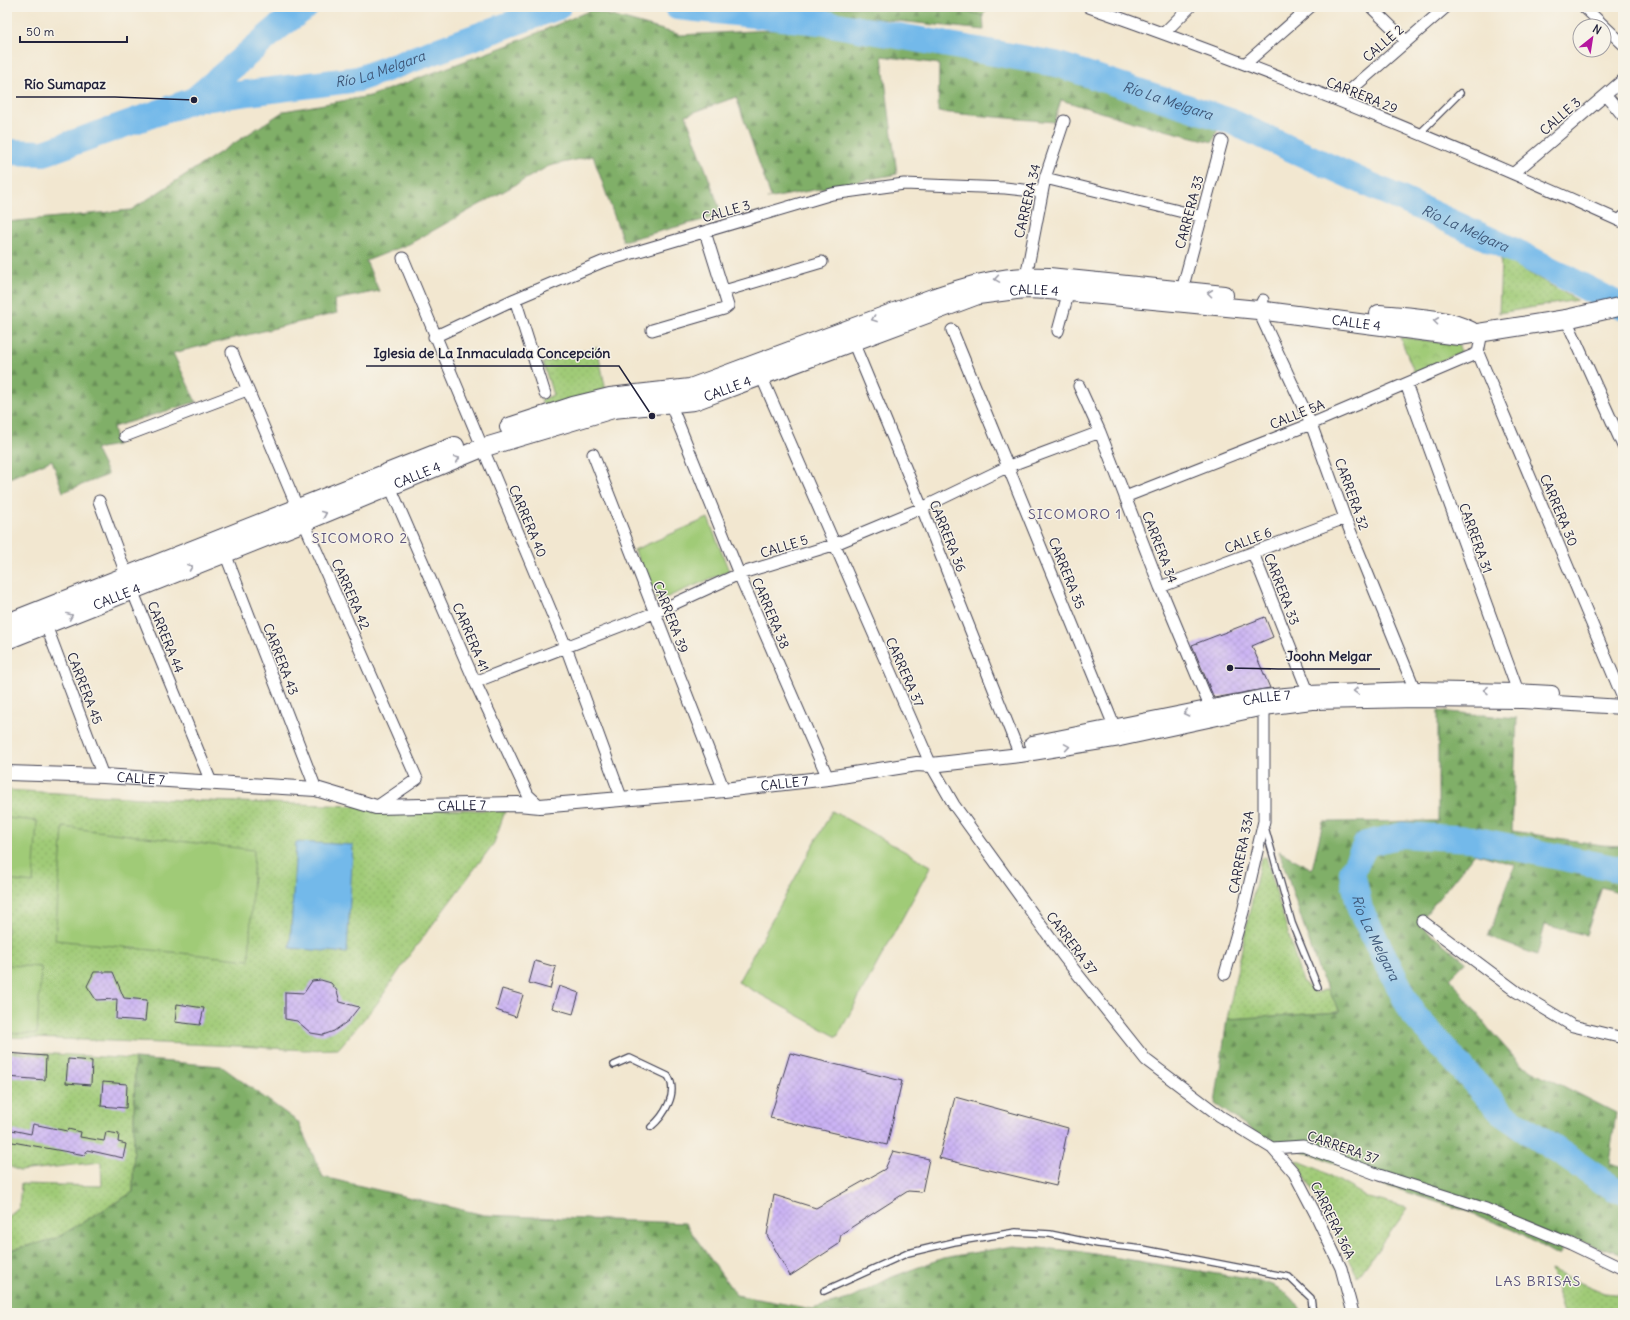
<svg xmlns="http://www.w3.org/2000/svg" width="1630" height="1320" font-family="Delius,sans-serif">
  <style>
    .grass { fill: url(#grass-dots); stroke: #617659 }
    .forest { fill: url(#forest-firs); stroke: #516852 }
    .park { fill: url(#park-crowns); stroke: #617659 }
    .garden { fill: #a0cb77; stroke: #617659 }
    .water { fill: #73b9ea; stroke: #4a6e92 }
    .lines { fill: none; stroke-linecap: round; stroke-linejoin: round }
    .river { stroke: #73b9ea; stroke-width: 26 }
    .building { fill: url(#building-cross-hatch) }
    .service-casing { stroke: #414051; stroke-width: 8 }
    .minor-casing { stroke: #414051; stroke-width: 13 }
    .tertiary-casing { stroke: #414051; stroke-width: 16 }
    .primary-casing { stroke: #414051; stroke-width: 20 }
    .service { stroke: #fff; stroke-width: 5.5 }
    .minor { stroke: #fff; stroke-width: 11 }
    .tertiary { stroke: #fff; stroke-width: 14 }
    .primary { stroke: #fff; stroke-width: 18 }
    .oneway { stroke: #9c9ca7 }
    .labels { text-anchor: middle; stroke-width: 3; stroke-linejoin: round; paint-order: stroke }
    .street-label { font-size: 13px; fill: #22223b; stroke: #f7f3e8 }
    .water-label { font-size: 14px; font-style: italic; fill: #3e5778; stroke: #f7f3e8 }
    .neighbourhood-label { font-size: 14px; letter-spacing: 1px; fill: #5d557c; stroke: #f7f3e8 }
    .leader { fill: none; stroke: #22223b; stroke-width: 1.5 }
    .callout-dot { fill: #22223b; stroke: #f7f3e8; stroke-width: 1.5 }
    .callout-label { font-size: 14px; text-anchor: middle; font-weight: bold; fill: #22223b; stroke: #f7f3e8; stroke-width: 3; stroke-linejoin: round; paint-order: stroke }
  </style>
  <defs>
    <pattern id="grass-dots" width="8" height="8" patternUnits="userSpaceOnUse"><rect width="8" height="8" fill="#a0cb77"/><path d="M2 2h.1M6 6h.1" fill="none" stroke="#8aae68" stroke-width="1.8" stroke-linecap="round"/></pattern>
    <pattern id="forest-firs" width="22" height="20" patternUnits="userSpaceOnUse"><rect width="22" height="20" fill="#80af68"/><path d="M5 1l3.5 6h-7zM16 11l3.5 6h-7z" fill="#688e57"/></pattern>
    <pattern id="park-crowns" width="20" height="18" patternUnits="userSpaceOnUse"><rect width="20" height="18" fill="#a0cb77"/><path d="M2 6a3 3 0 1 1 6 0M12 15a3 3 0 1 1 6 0" fill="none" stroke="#8aae68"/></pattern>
    <pattern id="building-cross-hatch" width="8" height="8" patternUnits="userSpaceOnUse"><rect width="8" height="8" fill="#cbb3f4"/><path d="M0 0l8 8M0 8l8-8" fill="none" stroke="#ae9ad2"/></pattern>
  </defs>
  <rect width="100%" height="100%" fill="#f7f3e8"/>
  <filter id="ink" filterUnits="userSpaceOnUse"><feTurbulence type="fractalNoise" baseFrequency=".025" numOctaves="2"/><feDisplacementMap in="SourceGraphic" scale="8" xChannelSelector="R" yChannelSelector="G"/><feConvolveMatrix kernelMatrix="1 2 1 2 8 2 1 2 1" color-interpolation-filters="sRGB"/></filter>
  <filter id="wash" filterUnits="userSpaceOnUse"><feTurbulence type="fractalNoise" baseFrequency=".012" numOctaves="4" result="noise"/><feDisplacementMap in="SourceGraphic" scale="16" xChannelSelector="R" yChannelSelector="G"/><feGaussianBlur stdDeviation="0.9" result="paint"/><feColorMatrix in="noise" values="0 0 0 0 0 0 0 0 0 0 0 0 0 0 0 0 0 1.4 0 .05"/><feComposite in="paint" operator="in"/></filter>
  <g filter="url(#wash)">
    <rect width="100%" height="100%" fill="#f2e7d0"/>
    <path class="grass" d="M943,7H988L983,15Z
      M1501,257L1577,300L1499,313Z
      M597,347L606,391L544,409L541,400L553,395L543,363Z
      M7,790L178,800L505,811L494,843L411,953L376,1005L338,1049L304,1050L238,1046L7,1037Z
      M1266,857L1302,981L1316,993L1328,989L1340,1012L1227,1019L1261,858Z
      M7,1051L135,1059L133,1192L55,1239L7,1251V1218L19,1208L21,1184L102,1186L101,1162L19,1171L7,1165Z
      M1296,1160L1318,1169L1369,1198L1408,1208L1358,1277Z
      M1550,1270L1605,1293L1623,1295V1313H1564Z"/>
    <path class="forest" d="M803,7H943L983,15L984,30L832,14Z
      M591,10L681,35L806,28L1051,67L1220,123L1213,142L1137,123L1061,100L1054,122L938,112L939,64L882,56L897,174L767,199L771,197L736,97L686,115L722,215L623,241L593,156L549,166L409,244L366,261L379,291L334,300L337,313L173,353L196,402L113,427L117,445L95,449L108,475L63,492L52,460L7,479V222L131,210L284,111L370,96L511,44Z
      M1438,711L1517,718L1512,831L1602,845L1623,846V894L1602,887L1586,935L1545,925L1537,955L1488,937L1515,865L1475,853L1418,924L1466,962L1450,978L1488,1028L1520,1064L1616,1113L1609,1163L1623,1167V1255L1568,1237L1559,1256L1513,1230L1472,1213L1374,1182L1320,1157L1271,1143L1215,1104L1227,1019L1340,1012L1319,972L1279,851L1312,869L1323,822L1438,821Z
      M135,1059L221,1066L298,1122L323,1177L484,1215L685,1223L736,1295L812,1309L852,1298L892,1277L943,1258L1013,1246L1076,1251L1260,1281C1278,1286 1294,1295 1302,1313H7V1251L55,1239L133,1192Z"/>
    <path class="park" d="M1400,337L1459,345L1460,352L1415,374Z"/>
    <path class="garden" d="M708,518L729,571L658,601L634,550Z
      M832,811L931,866L837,1037L738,982Z
      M7,818L37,821L33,883L7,880Z
      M63,827L254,850L249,960L55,940Z
      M7,965L41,967L37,1034L7,1033Z"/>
    <path class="water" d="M296,842L353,845L347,953L290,948Z"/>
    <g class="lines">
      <g class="river">
        <path id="s1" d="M677,7L820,22L1056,64L1230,121L1515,251L1623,307"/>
        <path id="s2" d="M194,100L358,79L558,7"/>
        <path d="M7,152L44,153L194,100L280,26L306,7"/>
        <path id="s3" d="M1623,870L1472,839L1402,835L1366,844L1352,872L1360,909L1413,1014L1503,1114L1614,1189L1623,1191"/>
      </g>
    </g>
    <g id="blocks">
      <path class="building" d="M1265,617L1273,637L1252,646L1270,688L1214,698L1192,645Z
        M535,961L556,967L550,989L529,983Z
        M94,972H113L124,998L147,1000L145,1021L116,1019L117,999L96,1000L87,986Z
        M321,980L331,983L337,991L340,1002L359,1007L348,1021L334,1031L323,1035L311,1033L297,1021L285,1019V992L304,993L312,981Z
        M559,986L579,993L573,1014L552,1008Z
        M502,989L523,995L516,1017L496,1010Z
        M177,1004L204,1008L200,1025L175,1022Z
        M7,1053L46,1056L45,1080L7,1077Z
        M790,1053L902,1081L887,1145L770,1118Z
        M68,1059L92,1061L91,1085L66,1083Z
        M103,1082L127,1084L126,1108L101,1106Z
        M955,1097L1068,1128L1056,1186L939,1158Z
        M33,1124L67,1131L68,1129L81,1132L80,1137L104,1141L106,1132L119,1134L118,1142L126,1144L123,1158L87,1150L85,1155L7,1141V1129L31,1134Z
        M893,1151L929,1159L922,1192L908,1191L841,1234L839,1244L790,1276L767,1235L774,1195L816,1208L885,1169Z"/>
    </g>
  </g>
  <g filter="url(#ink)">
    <use href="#blocks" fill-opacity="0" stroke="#414051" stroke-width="1"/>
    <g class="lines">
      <g class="service-casing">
        <path id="service" d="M1419,134L1460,93
          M1265,827L1292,923L1318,987
          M614,1065L630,1058L668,1076C679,1093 664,1116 651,1127
          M824,1291L908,1253L954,1242L1016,1232L1050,1234L1098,1244L1143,1249L1289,1277L1311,1298L1313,1313"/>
      </g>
      <g class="minor-casing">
        <path id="minor" d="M1089,7C1269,70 1446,142 1620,221L1623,217
          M1371,7L1406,41
          M1584,7L1623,44
          M1164,33L1190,7
          M1245,64L1310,7
          M1606,95L1623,116
          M1339,100L1446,7
          M1514,173L1623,80
          M1045,178L1203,217
          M403,258L566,647L621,797
          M1025,282L1045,178L1064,121
          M1182,290L1222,141
          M724,291L822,262
          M515,299L545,394
          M1263,300L1258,310L1311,424L1345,518L1417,695
          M1566,319L1623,446
          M652,330L724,309L728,306L705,232
          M952,330L1117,733
          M1058,331L1070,287
          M1482,332L1478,353L1623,698
          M434,337L515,299L602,262L832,194L904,184L1005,188L1042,192
          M851,337L922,508L1020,755
          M232,352L298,509L417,779L376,807
          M759,371L931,765L954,805L1064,957L1146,1060L1220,1116L1272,1148L1303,1146L1379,1175L1486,1209L1571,1244L1623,1269
          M1406,384L1520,697
          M1079,386L1100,432L1160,587L1213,714
          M668,398L739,574L828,778
          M125,436L247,390
          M593,454L724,790
          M388,482L475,682L528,795L540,806
          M1125,497L1311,424L1478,353
          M99,501L132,590L211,782
          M223,548L316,789
          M1253,553L1311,699
          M1160,587L1345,518
          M44,620L103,776
          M475,682L654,613L739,574L833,545L922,508L1009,466L1100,432
          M1422,921L1517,992L1573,1026L1623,1038
          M1225,974L1243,912L1264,821V708
          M1272,1148L1294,1173L1315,1213L1341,1268L1353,1313"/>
      </g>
      <g class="tertiary-casing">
        <g id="tertiary">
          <path id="s4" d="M1032,743L1262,697L1308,693L1414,689L1516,691L1552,693"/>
          <path id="s5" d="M7,773L103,776L316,789L376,807L518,804L540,806L724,790L828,778L917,764L931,765L1020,755L1120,739L1264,708L1312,702L1419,700L1522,701L1623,707"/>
        </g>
      </g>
      <g class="primary-casing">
        <g id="primary">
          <path d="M1379,314C1409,317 1443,317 1471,331"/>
          <path d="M509,427L573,406L610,397L690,388L935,297C976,283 1005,275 1049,277L1224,295"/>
          <path d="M7,623L455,446"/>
          <path id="s6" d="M7,640L304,522L482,448L613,409L694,401L978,295L1025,289L1049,290L1258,310L1459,336L1566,319L1623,306"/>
        </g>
      </g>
      <use href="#service" class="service"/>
      <use href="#minor" class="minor"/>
      <use href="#tertiary" class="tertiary"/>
      <use href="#primary" class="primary"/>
    </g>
    <defs><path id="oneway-chevron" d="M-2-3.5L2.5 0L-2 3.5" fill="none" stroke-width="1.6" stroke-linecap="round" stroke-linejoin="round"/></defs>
    <g class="oneway">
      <use href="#oneway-chevron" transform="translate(997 279) rotate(171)"/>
      <use href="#oneway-chevron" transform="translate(1210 293) rotate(-173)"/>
      <use href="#oneway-chevron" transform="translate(874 319) rotate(160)"/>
      <use href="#oneway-chevron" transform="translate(1436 321) rotate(-173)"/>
      <use href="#oneway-chevron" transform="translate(457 459) rotate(-22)"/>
      <use href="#oneway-chevron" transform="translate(324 514) rotate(-23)"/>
      <use href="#oneway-chevron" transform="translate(190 567) rotate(-22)"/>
      <use href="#oneway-chevron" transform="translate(70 616) rotate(-23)"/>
      <use href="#oneway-chevron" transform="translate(1486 690) rotate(-179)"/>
      <use href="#oneway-chevron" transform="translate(1356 691) rotate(178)"/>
      <use href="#oneway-chevron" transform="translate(1186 713) rotate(168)"/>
      <use href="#oneway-chevron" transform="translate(1067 747) rotate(-9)"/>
    </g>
  </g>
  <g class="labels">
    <g class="street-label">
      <text transform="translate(1383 43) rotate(-41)" y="5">CALLE 2</text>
      <text transform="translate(1362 95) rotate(22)" y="5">CARRERA 29</text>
      <text transform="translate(1560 116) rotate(-41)" y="5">CALLE 3</text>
      <text transform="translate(1027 201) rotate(-77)" y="5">CARRERA 34</text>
      <text transform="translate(726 211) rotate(-16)" y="5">CALLE 3</text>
      <text transform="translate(1189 212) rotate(-75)" y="5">CARRERA 33</text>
      <text dy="5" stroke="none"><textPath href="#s6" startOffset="1090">CALLE 4</textPath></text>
      <text dy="5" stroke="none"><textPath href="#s6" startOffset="1414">CALLE 4</textPath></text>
      <text dy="5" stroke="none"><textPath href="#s6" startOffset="766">CALLE 4</textPath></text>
      <text transform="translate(1297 414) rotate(-22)" y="5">CALLE 5A</text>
      <text dy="5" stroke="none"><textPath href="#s6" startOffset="442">CALLE 4</textPath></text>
      <text transform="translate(1352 494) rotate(70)" y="5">CARRERA 32</text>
      <text transform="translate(1559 510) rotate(67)" y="5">CARRERA 30</text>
      <text transform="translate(528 521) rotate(67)" y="5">CARRERA 40</text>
      <text transform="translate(948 536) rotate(68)" y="5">CARRERA 36</text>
      <text transform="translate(1476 538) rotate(70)" y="5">CARRERA 31</text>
      <text transform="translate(1248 540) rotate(-21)" y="5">CALLE 6</text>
      <text transform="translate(784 546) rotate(-17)" y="5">CALLE 5</text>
      <text transform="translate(1160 547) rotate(69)" y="5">CARRERA 34</text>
      <text transform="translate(1067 573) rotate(68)" y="5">CARRERA 35</text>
      <text transform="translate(1282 589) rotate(69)" y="5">CARRERA 33</text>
      <text transform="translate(351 594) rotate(66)" y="5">CARRERA 42</text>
      <text dy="5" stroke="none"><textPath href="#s6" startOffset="118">CALLE 4</textPath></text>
      <text transform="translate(771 613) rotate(67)" y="5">CARRERA 38</text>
      <text transform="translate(671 617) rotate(69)" y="5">CARRERA 39</text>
      <text transform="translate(166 637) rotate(68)" y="5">CARRERA 44</text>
      <text transform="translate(471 637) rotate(67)" y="5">CARRERA 41</text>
      <text transform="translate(281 659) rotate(69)" y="5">CARRERA 43</text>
      <text transform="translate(905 672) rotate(66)" y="5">CARRERA 37</text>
      <text transform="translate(85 688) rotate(69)" y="5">CARRERA 45</text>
      <text dy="5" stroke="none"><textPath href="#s4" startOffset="239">CALLE 7</textPath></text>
      <text dy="5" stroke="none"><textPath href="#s5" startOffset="134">CALLE 7</textPath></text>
      <text dy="5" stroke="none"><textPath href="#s5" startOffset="782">CALLE 7</textPath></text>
      <text dy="5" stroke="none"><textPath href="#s5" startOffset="458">CALLE 7</textPath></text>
      <text transform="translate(1241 852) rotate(-79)" y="5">CARRERA 33A</text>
      <text transform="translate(1072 943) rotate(53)" y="5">CARRERA 37</text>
      <text transform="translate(1343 1147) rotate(19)" y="5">CARRERA 37</text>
      <text transform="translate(1333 1220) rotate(64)" y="5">CARRERA 36A</text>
    </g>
    <g class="water-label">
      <text dy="5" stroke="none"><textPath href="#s2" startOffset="189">Río La Melgara</textPath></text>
      <text dy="5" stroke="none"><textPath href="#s1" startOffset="501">Río La Melgara</textPath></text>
      <text dy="5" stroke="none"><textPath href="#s1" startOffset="825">Río La Melgara</textPath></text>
      <text dy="5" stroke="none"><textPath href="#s3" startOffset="363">Río La Melgara</textPath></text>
    </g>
    <g class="neighbourhood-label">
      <text x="1075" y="519">SICOMORO 1</text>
      <text x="360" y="543">SICOMORO 2</text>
      <text x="1538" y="1286">LAS BRISAS</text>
    </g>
  </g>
  <path class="leader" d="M194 100L115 97H16M652 416L619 366H366M1230 668L1278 669H1380"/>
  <g class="callout-dot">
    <circle cx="194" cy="100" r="4"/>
    <circle cx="652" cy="416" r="4"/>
    <circle cx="1230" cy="668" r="4"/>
  </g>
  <g class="callout-label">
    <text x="65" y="89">Río Sumapaz</text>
    <text x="492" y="358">Iglesia de La Inmaculada Concepción</text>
    <text x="1329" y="661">Joohn Melgar</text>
  </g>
  <rect width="1630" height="1320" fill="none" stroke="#f7f3e8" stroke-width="24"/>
  <g transform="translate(1592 38) rotate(30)"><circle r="19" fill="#f7f3e8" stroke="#a29fa3"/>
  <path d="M0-3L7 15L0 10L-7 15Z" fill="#b5179e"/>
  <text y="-6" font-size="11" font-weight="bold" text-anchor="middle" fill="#22223b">N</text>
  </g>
  <path d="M20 36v6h107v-6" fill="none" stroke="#22223b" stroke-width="2"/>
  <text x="26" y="36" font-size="12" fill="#22223b" stroke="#f7f3e8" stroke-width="3" paint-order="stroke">50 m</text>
</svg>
